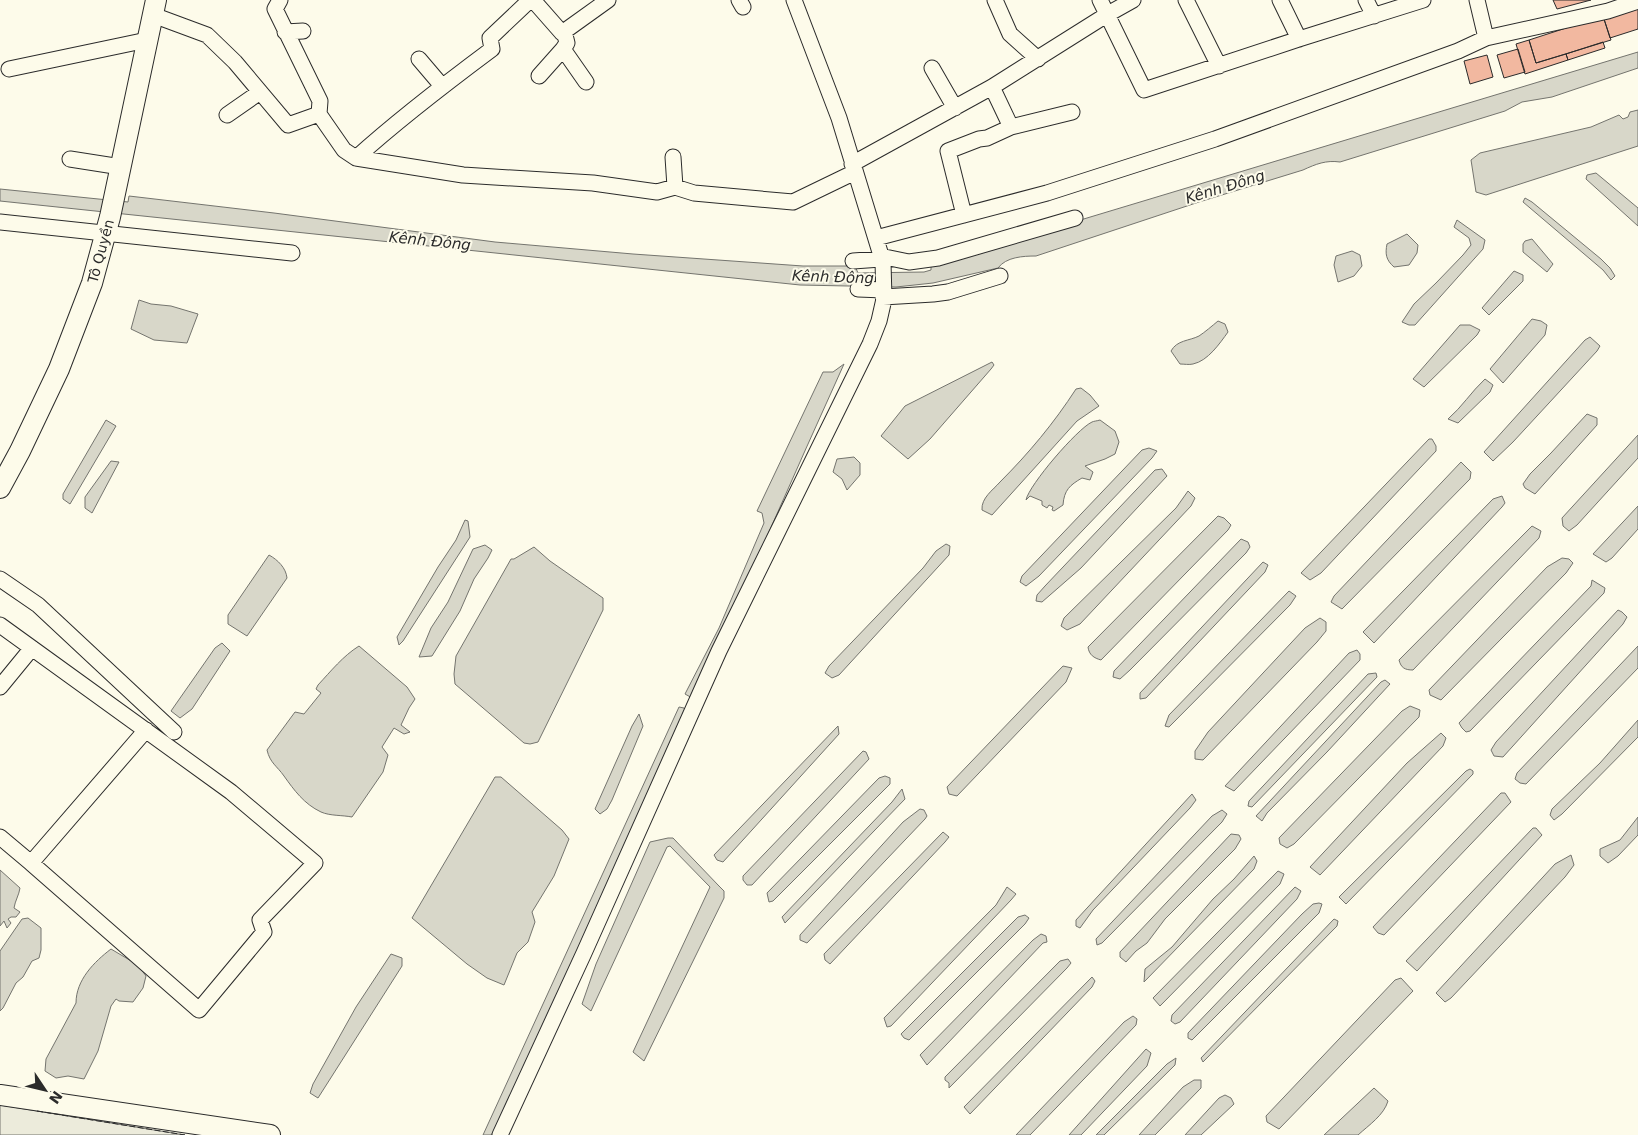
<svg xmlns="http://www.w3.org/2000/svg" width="1638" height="1135" font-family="'DejaVu Sans',sans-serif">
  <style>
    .green { fill: #ecebdb; stroke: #74746e }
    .water { fill: #d8d7c9; stroke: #74746e }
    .building { fill: #f2b8a0; stroke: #2b2b2b }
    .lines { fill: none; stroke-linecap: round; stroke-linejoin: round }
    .minor-casing { stroke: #2b2b2b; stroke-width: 17 }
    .major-casing { stroke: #2b2b2b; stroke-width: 22 }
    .minor { stroke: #fdfbea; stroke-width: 15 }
    .major { stroke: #fdfbea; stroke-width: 20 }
    .fence { stroke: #2b2b2b; stroke-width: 1; stroke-dasharray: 6 2.5; stroke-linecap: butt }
    .labels { text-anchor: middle; stroke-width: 4; stroke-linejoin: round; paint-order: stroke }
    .street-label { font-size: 14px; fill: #2b2b2b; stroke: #fdfbea }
    .water-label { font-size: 15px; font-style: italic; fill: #2b2b2b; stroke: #fdfbea }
  </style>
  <rect width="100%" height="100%" fill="#fdfbea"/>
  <path class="green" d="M0,1105L185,1135H0Z"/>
  <path class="water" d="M1638,52V68L1552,97L1522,102L1505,111L1340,162C1326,160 1316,164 1303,170L1199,202L1036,256C1023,256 1006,257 998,268L933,283L896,287L800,285L0,201V189L128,202L129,196L274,213L495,242L633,254L803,266H855L858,273L924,272L931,270V265Z
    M1638,110V146L1486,195L1476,192L1471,160L1480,153L1591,127L1619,115L1623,119L1628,117L1630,112Z
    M1596,173L1638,208V226L1586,179L1587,175Z
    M1525,198L1532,202L1601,259L1610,268L1615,276L1611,280L1603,270L1523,202Z
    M1457,220L1485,240L1483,249L1415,325H1409L1402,322L1414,304L1436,283L1463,255L1471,245L1469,238L1454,227Z
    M1407,234L1418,245L1417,253L1409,265L1394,267C1386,260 1385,254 1387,244Z
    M1532,239L1553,264L1547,272L1523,252V244L1525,241Z
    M1352,251L1360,255L1362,266L1354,276L1338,282L1334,265L1336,256Z
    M1514,271L1523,275V281L1489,315L1482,308Z
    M139,300L151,304L171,306L198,314L187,343L154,340L131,329Z
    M1532,319L1541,321L1547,325L1545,335L1503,383L1490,369Z
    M1218,321L1225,324L1228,332C1220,343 1208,361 1193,364C1189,365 1184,364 1180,364L1171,351C1177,340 1189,341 1199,336C1205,332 1212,326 1218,321Z
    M1460,325H1470L1480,330L1477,335L1424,387L1413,379Z
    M1590,337L1600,346L1597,351L1513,442L1493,461L1484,452L1585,340Z
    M992,362L994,365L991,369L930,439L908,459L881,436L905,406Z
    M844,364C793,476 745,588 694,699L685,694L719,628L764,523L762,513L757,511L823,372H833Z
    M1485,379L1493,385L1490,392L1458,423L1448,419C1462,407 1471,392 1485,379Z
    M1081,388L1090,395L1099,406L1077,421L992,515L982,510C981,498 993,490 1000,482C1029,453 1054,423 1076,389Z
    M1587,414L1597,418V425L1535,494L1525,488L1523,484L1530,474L1551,453Z
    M106,420L116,426L70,504L63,499V494Z
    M1100,420L1115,431L1119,442L1115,454L1105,459L1085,466L1093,472L1090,480L1082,478C1070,485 1064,490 1063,505L1054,511L1052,510L1053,507L1049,505L1047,508L1042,505V501L1030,496L1026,500C1029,485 1077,429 1092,422C1094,421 1097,421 1100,420Z
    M1638,435V458L1577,525L1569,531L1563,526L1562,518Z
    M1429,439H1432L1436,446V451L1321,573L1310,580L1301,573Z
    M1149,448L1157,451L1152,458L1039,576L1026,586L1020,582L1022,576L1142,450Z
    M854,457L860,463V475L847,490L842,479L833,472L837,459Z
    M111,461L119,462L92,513L85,508V497Z
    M1461,462L1471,472L1470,479L1342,609L1331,602L1334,596Z
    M1162,469L1167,476L1081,568L1042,602L1036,601L1037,595L1045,586L1155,470Z
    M1188,491L1195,498L1191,506L1080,624L1067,630L1061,626L1064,618L1176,508Z
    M1502,496L1505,503L1502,507L1374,643L1363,632L1493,499Z
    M1638,506V529L1612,558L1606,562L1593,554Z
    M1218,516L1224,518L1231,525L1228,530L1101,660C1094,658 1089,655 1088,647Z
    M465,520L468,521L470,537L403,641L399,645L397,637L438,567L456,540Z
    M1532,526L1541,531L1539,538L1413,670C1405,670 1401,668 1399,660Z
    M1241,539L1248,542L1250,547L1246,553L1130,670L1120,679L1113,677L1114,671Z
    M946,544L950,546L949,555L839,675L832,678L825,673L829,666L923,568L936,551Z
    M485,545L492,550L488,558L474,579L460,611L432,656L419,657L431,628L448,602L473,549Z
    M534,547L550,561L603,598V610L538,742L530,744L524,743L455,684L454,674L456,656L511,559H514Z
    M269,555C278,560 286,568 287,578L247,636L228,624V615Z
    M1562,558L1569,559L1573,563L1566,573L1441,700L1430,695L1429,690L1547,567Z
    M1263,562L1268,565L1265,572L1146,698L1140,699V693Z
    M1592,580L1605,588L1604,593L1470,731L1466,732L1462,728L1459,723L1591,586Z
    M1289,591L1296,596L1290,605L1169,727L1165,726L1169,715Z
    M1618,610L1622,612L1627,617L1623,624L1503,757L1494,756L1491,750L1496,742Z
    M1320,618L1326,622V631L1317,642L1203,760L1195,759V751L1208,732L1305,628Z
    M222,643L230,651L192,709L180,718L171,711L215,648Z
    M359,646L407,687L415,699L409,708L401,725L410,732L404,734L394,728L382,747L388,755L383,772L352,817C342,815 330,816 321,812C304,804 294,790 284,776C277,766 270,763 267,750L295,712L304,714L321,693L316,689L318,685C331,671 343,656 359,646Z
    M1638,646V668L1526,784L1520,783L1515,779L1517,773Z
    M1357,650L1360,654V660L1234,791L1225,786L1349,653Z
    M1063,666L1072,668L1066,682L957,796L949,794L947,787Z
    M1376,673L1377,677L1252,807L1248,806L1249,801L1368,674Z
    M1385,680L1390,684L1327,752L1267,813L1262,821L1256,816L1381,682Z
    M1410,706L1420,710L1419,717L1294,844L1287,848L1280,844L1279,838L1402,711Z
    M679,707L684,708L686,712L572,969L494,1131L491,1135H483Z
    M639,714L643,726L612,800L607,809L600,814L595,809L632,726Z
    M1638,720V737L1562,814L1554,820L1550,815L1552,809L1600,763Z
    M838,726L839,734L723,862L717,860L714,855Z
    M1441,733L1446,738L1443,746L1320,875L1310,867L1407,763Z
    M863,751L866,752L869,759L752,885H747L743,880V876Z
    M1470,769L1473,771V774L1346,904L1339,897L1466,771Z
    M885,776L890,778V784L773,901L769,902L767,893L879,778Z
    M495,777H501L562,830L569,839L554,876L532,912L535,922L528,942L517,953L504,985L487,978L467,964L412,918Z
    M902,789L905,799L785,923L782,917L892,802Z
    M1501,793H1505L1511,802L1384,935L1378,933L1373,927Z
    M1192,794L1196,800L1190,808L1093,910L1080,928L1076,926V920Z
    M920,809L924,810L927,816L925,819L807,943L800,940V935L903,822Z
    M1222,810L1227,814L1222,822L1102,943L1097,945L1096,939L1212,816Z
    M1638,817V835L1618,856L1608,863L1600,856V849L1620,840Z
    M1533,828H1536L1542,835L1417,971L1406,961Z
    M943,832L949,837L945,842L830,964L825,960L824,954Z
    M1231,834L1239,835L1241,839L1235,849L1165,919L1147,943L1136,951L1126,962L1120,957V952Z
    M668,838H673L719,886L724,891V898L644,1061L633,1052L710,887L670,846L667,847L591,1011L582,1004L596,964L650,842Z
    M1571,855L1574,865L1565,877L1451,998L1445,1002L1436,993L1555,864Z
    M1254,856L1257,861L1254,869L1144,982L1145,969L1172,947L1213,899L1234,879Z
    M0,870L20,888C19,895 15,901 14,908L20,912L16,917H11L8,919L11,923L7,928L4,921L0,926Z
    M1278,871L1284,874L1280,884L1160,1006L1153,998Z
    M1007,887L1016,894L1011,900L891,1026L887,1027L884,1018L996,905Z
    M1295,887L1301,891L1297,899L1180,1022L1175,1024L1171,1021L1172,1015Z
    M1319,903L1322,904L1319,913L1192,1040L1188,1038V1033L1302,914L1313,904Z
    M1025,915L1029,918L1025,924L909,1040L904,1038L901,1034L1018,917Z
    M28,918L41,928V950L39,958L32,961L23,977L16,983L3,1008L0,1011V951L22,919Z
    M1334,919L1338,921L1337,926L1203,1062L1201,1058Z
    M1041,934L1046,936L1047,942L1043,943L927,1065L920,1055L1033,940Z
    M111,949L138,965L146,976L143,988L133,1002L119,1001L116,999L111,1006L98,1051L84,1079L68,1076L56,1078L45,1071L46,1059L76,1003C76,980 94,962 111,949Z
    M391,954L402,958V966L318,1098L310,1093L313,1084L356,1007Z
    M1068,959L1071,963L1067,968L949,1088V1083L945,1080V1077L1060,961Z
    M1092,977L1095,981L1092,987L970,1114L964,1107Z
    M1401,978L1413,991L1279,1129L1267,1122L1266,1116L1395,980Z
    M1133,1016L1137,1019L1136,1025L1030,1135H1016L1124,1022Z
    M1146,1049L1151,1053L1147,1066L1081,1135H1069Z
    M1176,1058L1175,1065L1104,1135H1096L1167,1064Z
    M1194,1080H1201V1088L1155,1135H1139L1183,1087Z
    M1374,1088L1388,1101C1384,1115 1369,1125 1358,1135H1324Z
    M1225,1095L1231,1098L1234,1104L1201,1135H1185L1219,1098Z"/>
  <path class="building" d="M1553,0H1591L1557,9Z
    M1638,5V29L1610,38L1603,16Z
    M1603,16L1611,40L1536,63L1529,40Z
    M1529,40L1536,63L1566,54L1568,60L1525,74L1516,44Z
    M1603,42L1605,48L1568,60L1566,54Z
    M1518,49L1525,72L1504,78L1497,55Z
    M1487,55L1493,77L1470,84L1464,61Z"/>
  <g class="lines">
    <g class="minor-casing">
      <path id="minor" d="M280,0L275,9L320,101L319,114L344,150L356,158L463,175L593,183L657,192L675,187L694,193L793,202L855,172
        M533,0L562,33L608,0
        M739,0L743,7
        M995,0L1010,34L1038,59
        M1100,0L1144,90L1299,39L1423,0
        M1186,0L1219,66
        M1280,0L1299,39
        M1366,0L1374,16
        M1477,0L1486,38
        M153,15L207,35L235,62L288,125L319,114
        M285,32L303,31
        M562,33L565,35L567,43L563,49L586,82
        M419,59L442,86
        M932,68L955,108
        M9,69L147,40
        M539,76L563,49
        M227,115L260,92
        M1011,127L1072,112
        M673,157L675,187
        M356,158C399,119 445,84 492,49L490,38L530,0
        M70,159L121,167
        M852,164L992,87L1108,14L1133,0
        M964,215L948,151L979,139L987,138L1011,127L992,87
        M0,222L292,253
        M876,238L1047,193L1215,139L1458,51L1486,38L1608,11L1638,1
        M880,256L909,262L938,258L1075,218
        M853,261L881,259
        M858,289L884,290
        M883,297L933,294L948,292L1000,276
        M0,579L38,605L174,732
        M0,625L231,792L315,863L260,920L264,932L199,1010L31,863
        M0,687L32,648
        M0,837L31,863L146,730
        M500,1135L584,953L719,651L870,344L879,321L884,299L883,262L839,118L794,0"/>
    </g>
    <g class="major-casing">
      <g id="major">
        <path id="s1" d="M0,488L20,451L59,369L92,283L110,217L156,0"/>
        <path d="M0,1095L270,1135"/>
      </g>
    </g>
    <use href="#minor" class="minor"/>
    <use href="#major" class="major"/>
    <path class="fence" d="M37,1111L185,1135"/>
  </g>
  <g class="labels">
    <g class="street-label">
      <text dy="5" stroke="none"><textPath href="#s1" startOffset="258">Tô Quyền</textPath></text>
    </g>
    <g class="water-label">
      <text transform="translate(1225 187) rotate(-17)" y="5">Kênh Đông</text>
      <text transform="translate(430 241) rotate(6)" y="5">Kênh Đông</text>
      <text transform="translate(833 277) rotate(2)" y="5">Kênh Đông</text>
    </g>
  </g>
  <g transform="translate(45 1090) rotate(125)" stroke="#fdfbea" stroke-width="4" paint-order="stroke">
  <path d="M0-4L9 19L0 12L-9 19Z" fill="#2b2b2b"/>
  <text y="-8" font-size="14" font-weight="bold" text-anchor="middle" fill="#2b2b2b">N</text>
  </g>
</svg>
